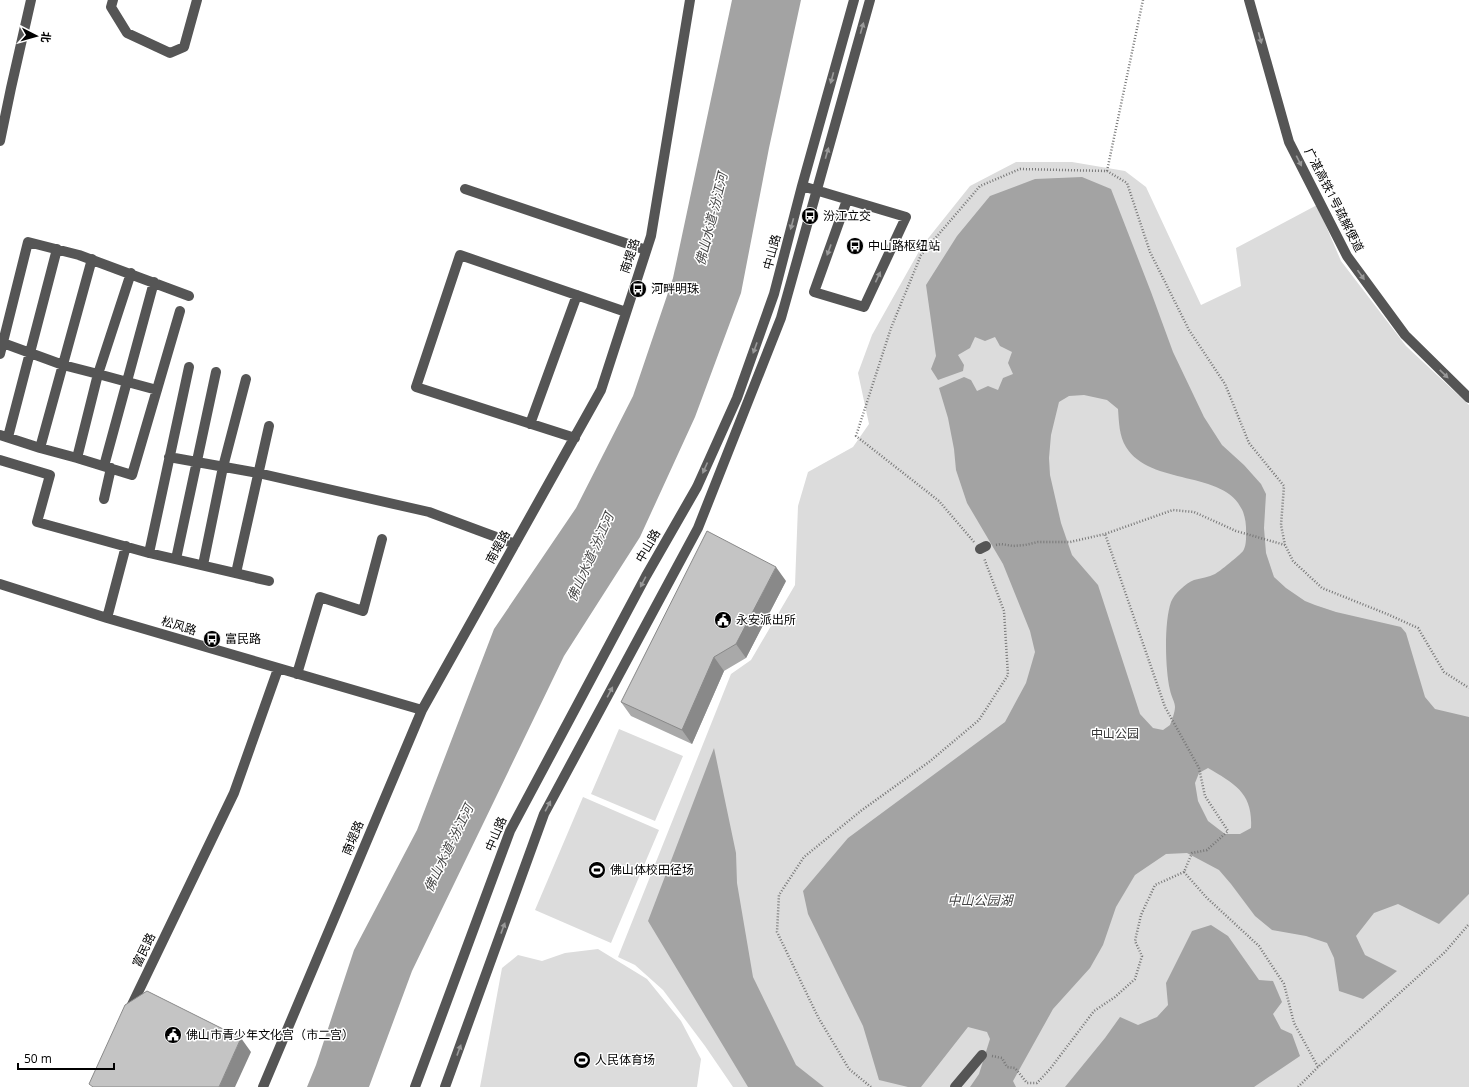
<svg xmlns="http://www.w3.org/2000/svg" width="1469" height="1087" font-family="'Open Sans','Noto Sans SC',sans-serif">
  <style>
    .green { fill: #dcdcdc }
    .water { fill: #a3a3a3; fill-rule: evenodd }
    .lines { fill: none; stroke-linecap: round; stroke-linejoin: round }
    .path { stroke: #777; stroke-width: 2.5; stroke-dasharray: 1 2; stroke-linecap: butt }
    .minor { stroke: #555; stroke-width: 10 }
    .wall { fill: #a9a9a9 }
    .shaded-wall { fill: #898989 }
    .building { fill: #c4c4c4; stroke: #898989 }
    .oneway { fill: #999 }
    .labels { text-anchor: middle; stroke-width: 3; stroke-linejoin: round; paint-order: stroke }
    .street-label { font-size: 12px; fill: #000; stroke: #fff }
    .poi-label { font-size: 12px; fill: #000; stroke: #fff; text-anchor: start }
    .park-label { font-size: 12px; fill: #333; stroke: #fff }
    .water-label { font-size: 13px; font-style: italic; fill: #444; stroke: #fff }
  </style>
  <rect width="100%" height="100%" fill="#fff"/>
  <path class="green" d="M1016,162H1072L1125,171L1146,187L1201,305L1241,286L1236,248L1317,205L1341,261L1406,346L1469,405V1087H733L705,1046L663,990L635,965L618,957L731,674L751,660L795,585L798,506L808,472L853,447L869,424L858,373L872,335L922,246L970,186Z
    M619,729L683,756L655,821L591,794Z
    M583,797L659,830L611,943L535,910Z
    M598,949L647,979L681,1021L701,1059L697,1087H480L502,968L518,955L542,961L565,953Z"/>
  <path class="water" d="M732,0H801L769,148L741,293L695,417L640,537L564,656L412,971L369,1087H307L316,1065L354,950L417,830L494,629L576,508L633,396L673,278Z
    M1082,177L1111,189L1151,292L1173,352L1204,417L1222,445L1244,465L1261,484L1266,494L1264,528L1266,553L1274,577L1286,588L1305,601L1315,605L1336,612L1401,627L1406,633L1425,697L1435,709L1469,717V894L1439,924L1398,904L1374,913L1356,936L1365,955L1397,971L1363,999L1339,991L1334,958L1327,943L1306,936L1272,930L1255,916L1231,884L1219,870L1187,853L1166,854L1135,875L1116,907L1103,945L1090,968L1053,1009L1013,1081L1016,1087H970L979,1074L990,1039L987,1032L968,1027L921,1087H908L879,1080L863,1026L808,914L803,891L848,838L1005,722L1026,683L1035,652L1030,631L1003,564L967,503L956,470L954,449L948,418L939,388L964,377L971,380L977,391L988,386L998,390L1003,378L1013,374L1008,363L1012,352L1000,346L995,337L985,341L975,337L970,348L958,355L964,365L963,371L938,380L931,369L936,356L926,285L957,236L990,196L1035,179ZM1084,395L1107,400L1118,409C1119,422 1119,436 1126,447C1153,491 1243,465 1246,527C1246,534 1247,545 1243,551C1240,555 1219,572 1215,574C1209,577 1201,578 1194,580C1186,583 1174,594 1171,602C1164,622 1165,669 1170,690C1171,696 1175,702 1175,707C1175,712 1172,720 1170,725L1163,730L1153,728L1140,714L1098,585L1072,555L1061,523L1050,475L1049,458L1051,435L1059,402L1069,396ZM1208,768C1235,784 1253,793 1251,828L1240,834H1225L1208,821L1198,801L1195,783L1199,773Z
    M714,748L736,853L737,883L753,977L796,1065L824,1087H748L648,921Z
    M1211,925L1228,936L1259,980L1273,981L1282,1002L1273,1014L1281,1029L1292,1034L1300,1056L1254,1087H1065L1105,1038L1120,1017L1138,1025L1157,1017L1168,1005L1166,983L1192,931Z"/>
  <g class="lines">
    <path class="path" d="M1107,171L1143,0
      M974,542L939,501L856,436L891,328L921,255L980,186L1020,169L1107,171L1127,183L1150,252L1189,330L1225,384L1249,443L1284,486L1281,525L1285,545L1293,561L1322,588L1387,614L1418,628L1444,672L1469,688
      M996,545L1001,544L1013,546L1025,545L1038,542H1070L1105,534L1173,510L1194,512L1236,531L1285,545
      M1184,872L1207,898L1259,946L1284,984L1294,1023L1318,1067
      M992,1056L1002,1058L1007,1067L1015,1068L1027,1083H1037L1050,1069L1094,1011L1115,997L1135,979L1142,956L1135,941L1141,915L1155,885L1184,872L1192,853L1207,850L1228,831L1205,796L1199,768L1165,707L1105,534
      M871,1087L849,1069L818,1017L777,932L779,895L804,857L862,810L929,762L979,720L1008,675L1004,611L984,558
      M1298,1087L1318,1067L1445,952L1469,924"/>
    <path class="minor" d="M113,0L111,7L127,33L170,53L184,47L197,0
      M1249,0L1289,142L1347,256L1405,335L1469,398
      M0,141L11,88L31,0
      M802,186L906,217L864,307L814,292L847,200
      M465,189L646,250
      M0,342L63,365L98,374L131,273
      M0,354L28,242L79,255L189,296
      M157,390L98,374L77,458L132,475L180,311
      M530,424L577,295
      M0,435L40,448L77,458
      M8,437L57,249
      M575,438L416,387L460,255L626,312
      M40,448L92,259
      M169,457L258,473L429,512L515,544
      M0,460L50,475L37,522L149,553L269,581
      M104,466L154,282
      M104,499L111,468
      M980,549L986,546
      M149,553L189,367
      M176,559L216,372
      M203,565L223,467L246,379
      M236,573L269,426
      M0,584L107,618L422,710
      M107,618L126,546
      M297,674L320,597L363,611L382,539
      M129,1011L234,793L278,669
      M263,1087L422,710L601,390L651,236L690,0
      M415,1087L510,831L646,576L697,487L737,398L774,294L802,186L854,0
      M445,1087L544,814L698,528L781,318L870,0
      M955,1087L982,1055"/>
  </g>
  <path class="wall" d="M786,581L746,658L724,671L692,744L631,716L621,702Z"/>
  <path class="shaded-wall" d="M776,567L786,581L746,658L736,644Z
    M714,657L724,671L692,744L682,730Z
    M241,1038L251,1052L235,1087H219Z"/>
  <path class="building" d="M707,531L776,567L736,644L714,657L682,730L621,702Z
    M147,991L241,1038L219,1087H93L89,1084L125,1005Z"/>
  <defs><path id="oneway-solid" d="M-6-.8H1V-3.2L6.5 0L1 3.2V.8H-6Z"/></defs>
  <g class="oneway">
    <use href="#oneway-solid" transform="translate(862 28) rotate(-74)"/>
    <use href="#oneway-solid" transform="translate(1260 38) rotate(75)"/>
    <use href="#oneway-solid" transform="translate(832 78) rotate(105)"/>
    <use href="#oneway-solid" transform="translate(827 153) rotate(-74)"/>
    <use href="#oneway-solid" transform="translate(1299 161) rotate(63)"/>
    <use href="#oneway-solid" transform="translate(792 224) rotate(105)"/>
    <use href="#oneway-solid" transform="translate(829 250) rotate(110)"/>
    <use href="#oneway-solid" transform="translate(1361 275) rotate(54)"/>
    <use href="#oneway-solid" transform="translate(878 277) rotate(-65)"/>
    <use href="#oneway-solid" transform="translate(755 348) rotate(110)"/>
    <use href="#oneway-solid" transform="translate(1444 374) rotate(44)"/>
    <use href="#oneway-solid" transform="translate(705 468) rotate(114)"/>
    <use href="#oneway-solid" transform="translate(643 582) rotate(118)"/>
    <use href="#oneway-solid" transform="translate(610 692) rotate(-62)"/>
    <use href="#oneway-solid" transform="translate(548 806) rotate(-62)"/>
    <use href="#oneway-solid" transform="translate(503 928) rotate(-70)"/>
    <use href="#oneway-solid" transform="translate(459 1050) rotate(-70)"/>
  </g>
  <defs>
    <g id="bus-disc" transform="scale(0.9)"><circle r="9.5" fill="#000" stroke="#fff"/><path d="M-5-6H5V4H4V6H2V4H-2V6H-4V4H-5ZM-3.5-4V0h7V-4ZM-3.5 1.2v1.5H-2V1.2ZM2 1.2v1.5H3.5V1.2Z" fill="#fff"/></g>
    <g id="civic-disc" transform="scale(0.9)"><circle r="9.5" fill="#000" stroke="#fff"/><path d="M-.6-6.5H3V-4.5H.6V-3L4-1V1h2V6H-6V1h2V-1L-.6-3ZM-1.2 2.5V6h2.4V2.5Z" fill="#fff"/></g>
    <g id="stadium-disc" transform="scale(0.9)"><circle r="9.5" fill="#000" stroke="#fff"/><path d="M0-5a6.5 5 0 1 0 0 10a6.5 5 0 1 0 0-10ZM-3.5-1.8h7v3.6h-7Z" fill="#fff"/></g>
  </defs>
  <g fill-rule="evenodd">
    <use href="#bus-disc" x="810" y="216"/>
    <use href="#bus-disc" x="855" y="246"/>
    <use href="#bus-disc" x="638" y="289"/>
    <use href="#civic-disc" x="723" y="620"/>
    <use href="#bus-disc" x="212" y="639"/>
    <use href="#stadium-disc" x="597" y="870"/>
    <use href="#civic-disc" x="173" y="1035"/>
    <use href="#stadium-disc" x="582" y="1060"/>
  </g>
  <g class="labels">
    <g class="street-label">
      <text transform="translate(1334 200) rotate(63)" y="4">广湛高铁1号疏解便道</text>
      <text transform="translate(772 252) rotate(-75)" y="4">中山路</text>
      <text transform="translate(630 256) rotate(-72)" y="4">南堤路</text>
      <text transform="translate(648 546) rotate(-60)" y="4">中山路</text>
      <text transform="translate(498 547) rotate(-61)" y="4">南堤路</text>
      <text transform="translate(179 626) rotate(17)" y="4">松风路</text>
      <text transform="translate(496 834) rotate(-67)" y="4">中山路</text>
      <text transform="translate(353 838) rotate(-67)" y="4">南堤路</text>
      <text transform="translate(144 950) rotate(-64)" y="4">富民路</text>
    </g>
    <g class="poi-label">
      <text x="823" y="220">汾江立交</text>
      <text x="868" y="250">中山路枢纽站</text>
      <text x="651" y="293">河畔明珠</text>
      <text x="736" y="624">永安派出所</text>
      <text x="225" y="643">富民路</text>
      <text x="610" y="874">佛山体校田径场</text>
      <text x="186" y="1039">佛山市青少年文化宫（市二宫）</text>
      <text x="595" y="1064">人民体育场</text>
    </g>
    <g class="park-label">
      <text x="1115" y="738">中山公园</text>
    </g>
    <g class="water-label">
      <text transform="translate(711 219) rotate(-76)" y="5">佛山水道-汾江河</text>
      <text transform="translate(590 557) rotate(-66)" y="5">佛山水道-汾江河</text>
      <text transform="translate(448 848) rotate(-64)" y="5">佛山水道-汾江河</text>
      <text x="980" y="905">中山公园湖</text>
    </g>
  </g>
  <g transform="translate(36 36) rotate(96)" stroke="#ffffff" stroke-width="3" paint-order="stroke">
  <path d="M0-3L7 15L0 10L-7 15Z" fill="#000000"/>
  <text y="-6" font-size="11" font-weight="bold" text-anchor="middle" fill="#000000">北</text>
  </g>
  <path d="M18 1063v6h96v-6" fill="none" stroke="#000000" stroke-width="2"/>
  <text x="24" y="1063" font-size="12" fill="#000000" stroke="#ffffff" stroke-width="3" paint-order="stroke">50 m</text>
</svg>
